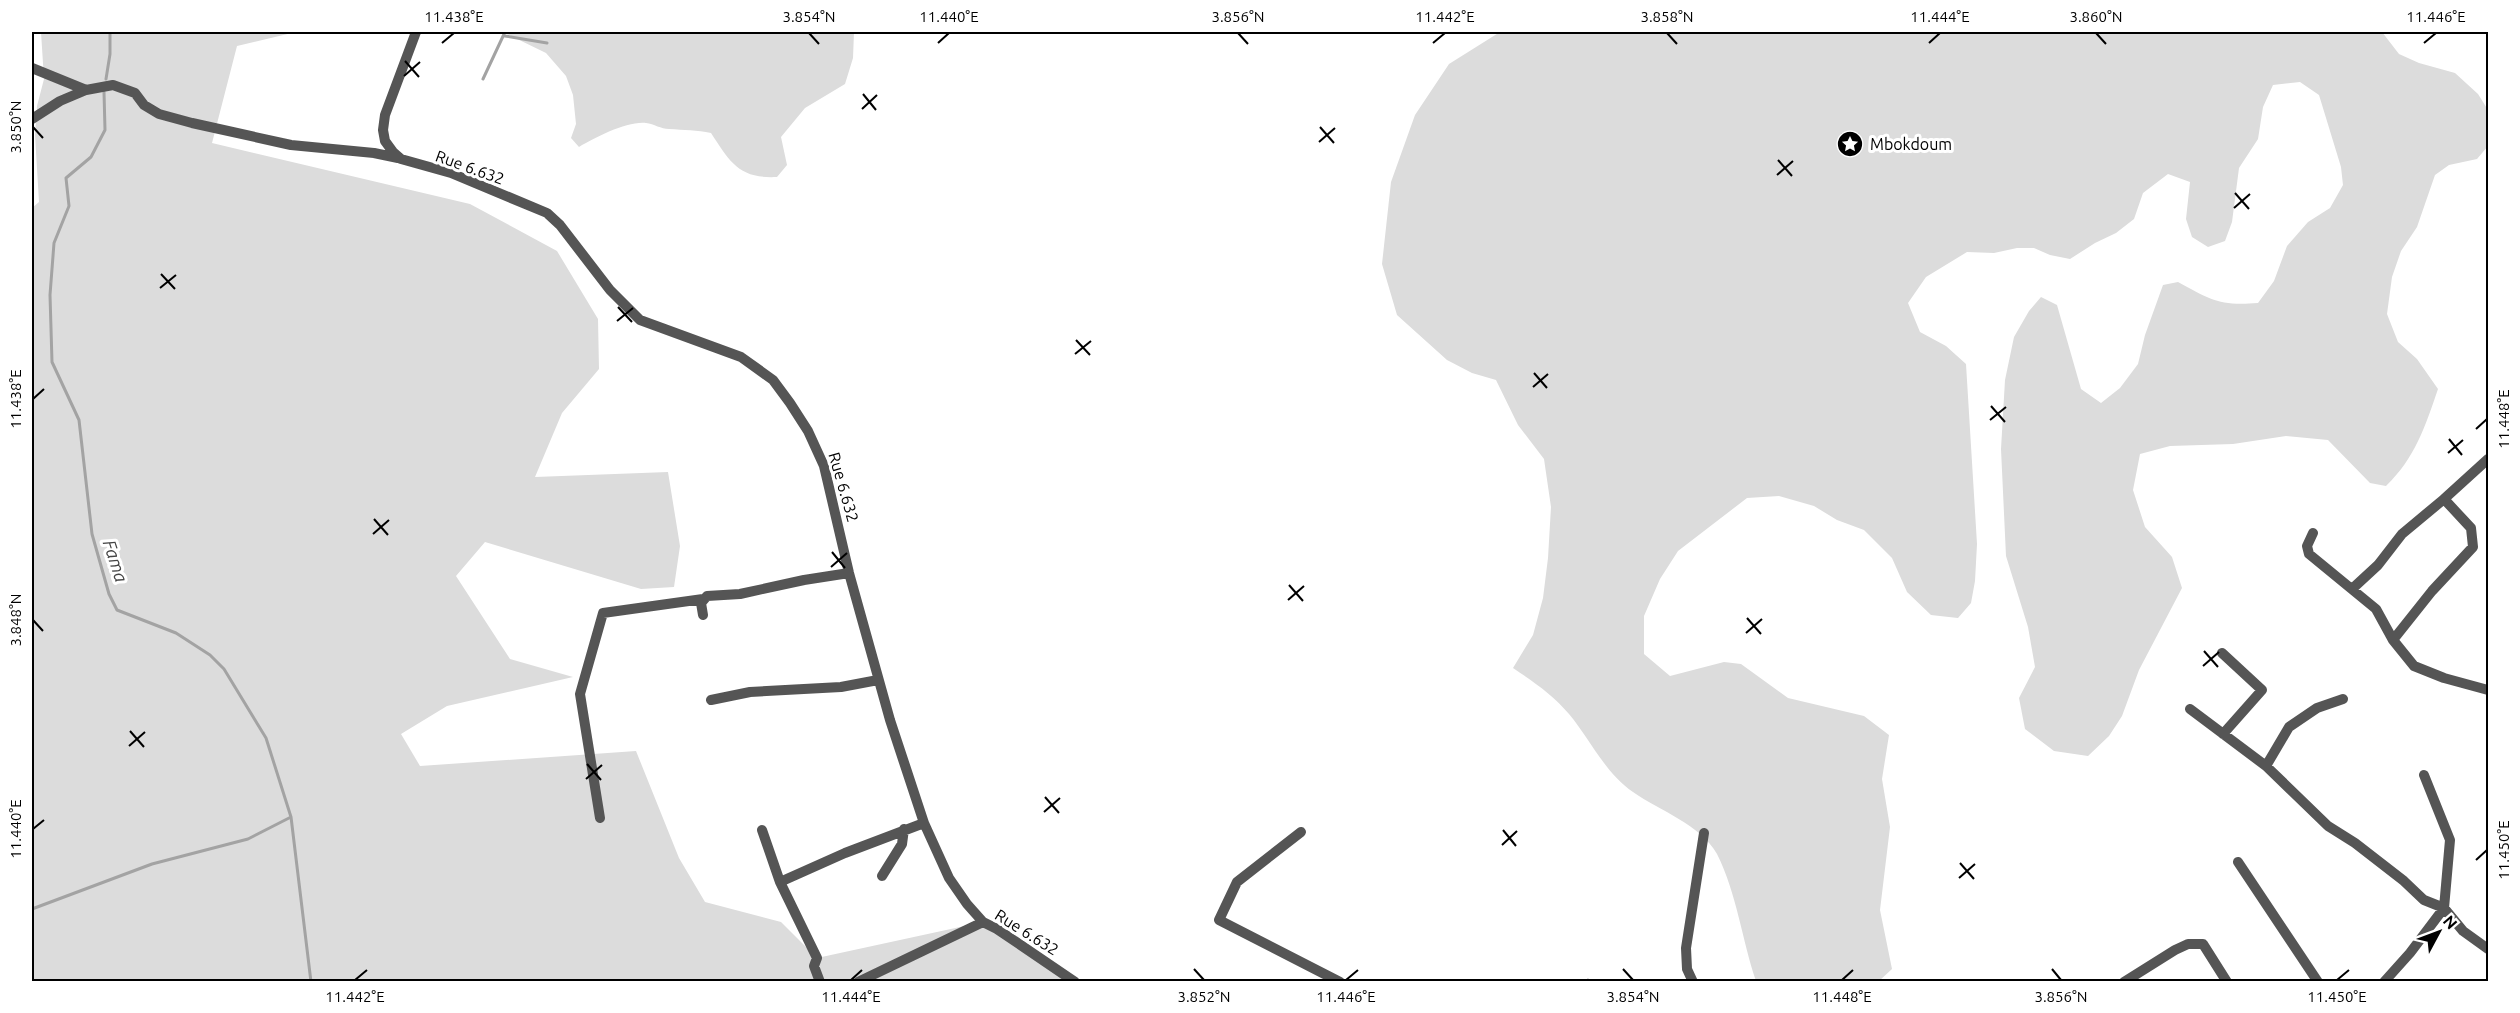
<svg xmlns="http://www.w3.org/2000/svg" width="2520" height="1013" font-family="Ubuntu,sans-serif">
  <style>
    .green { fill: #dcdcdc }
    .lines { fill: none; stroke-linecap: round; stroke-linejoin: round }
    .stream { stroke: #a3a3a3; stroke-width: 3 }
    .minor { stroke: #555; stroke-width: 10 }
    .ticks { fill: none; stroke: #000; stroke-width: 2 }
    .labels { text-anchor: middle; stroke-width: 6; stroke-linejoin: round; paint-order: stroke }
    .poi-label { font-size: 16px; fill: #000; stroke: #fff; text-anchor: start }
    .street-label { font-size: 16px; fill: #000; stroke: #fff }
    .water-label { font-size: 18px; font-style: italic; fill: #444; stroke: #fff }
    .neatline { fill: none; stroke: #000; stroke-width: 2 }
    .ticks-label { font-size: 15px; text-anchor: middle; fill: #000 }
  </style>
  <rect width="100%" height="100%" fill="#fff"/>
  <path class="green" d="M41,32H296L237,46L212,143L470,204L557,251L598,319L599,369L562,413L535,477L668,472L680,546L674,587L641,589L485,542L456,576L510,659L573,677L447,706L401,734L420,766L636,751L679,858L705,902L781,922L817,958L983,922L1074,982H32V208L39,202L35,135L37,106L44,79Z
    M503,32H854L853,58L845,84L805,108L781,137L787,165L777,177C739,179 730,162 711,133C697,130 684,130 669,129C661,129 654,124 646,123C627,121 596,137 579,147L571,138L576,124L573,95L566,76L546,53Z
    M1500,32H2382L2399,54L2419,63L2455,73L2478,94L2488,110V146L2477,159L2449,165L2435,175L2417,227L2401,251L2392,277L2387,314L2398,342L2417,359L2438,389C2425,427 2415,458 2386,486L2370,483L2328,440L2286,436L2233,444L2170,446L2140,454L2133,490L2145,527L2172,557L2182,588L2139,670L2122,716L2109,736L2088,756L2054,751L2025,729L2019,698L2035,667L2028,627L2006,556L2001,449L2005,380L2014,337L2029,311L2041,297L2057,305L2081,389L2101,403L2120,388L2138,364L2145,335L2163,285L2178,282C2211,300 2219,306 2258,303L2274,281L2287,246L2308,222L2330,208L2343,185L2341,167L2319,95L2300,82L2273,85L2263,107L2258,139L2239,168L2232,222L2225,241L2208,247L2192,237L2186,219L2190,182L2168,174L2143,193L2134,219L2116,233L2095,243L2070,259L2050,255L2034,248H2017L1994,253L1967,252L1926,277L1908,303L1920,332L1946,346L1966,364L1977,544L1975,581L1971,603L1958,618L1931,615L1907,592L1892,558L1864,530L1837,520L1814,506L1779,496L1747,498L1678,551L1660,579L1644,616V654L1670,676L1724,662L1741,664L1788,698L1864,716L1889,735L1882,779L1890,827L1880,910L1892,969L1879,981H1756C1742,940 1737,894 1717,854C1700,824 1660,811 1633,792C1605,773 1590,739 1569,714C1553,695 1534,682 1513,668L1533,635L1543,598L1548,558L1551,507L1544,459L1518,425L1496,380L1472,373L1447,360L1397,315L1382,264L1391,182L1415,115L1449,64Z"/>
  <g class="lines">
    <path class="stream" d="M505,36L547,43
      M106,79L110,54V32
      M483,79L505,32
      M104,92L105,130L91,157L66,178L69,206L54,243L50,295L52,362L79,420L92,534L109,594L117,610L176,633L210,655L224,669L266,738L291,817L311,982
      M32,909L152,864L248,839L291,817
      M1588,980L1592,982"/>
    <path class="minor" d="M416,32L385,115L383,130L385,141L393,152L401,159L451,173L547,213L560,225L610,290L640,320L741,357L773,380L790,403L808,431L824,466L849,573L890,720L924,823L949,878L967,904L983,922L997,929L1075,982
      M32,68L86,90
      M32,119L60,101L86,90L113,85L135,93L144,105L159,114L192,123L291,145L374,153L398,158
      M2313,533L2307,546L2309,554L2376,609L2393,640L2414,666L2444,678L2488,690
      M2352,589L2378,565L2402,534L2444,499
      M703,615L701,603L707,596L740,594L804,580L849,573
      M2393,640L2432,591L2473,547L2471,528L2444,499L2488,459
      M2222,653L2262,690L2223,734
      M711,700L750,692L841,687L878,680
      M2190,709L2266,766L2328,826L2355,843L2404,881L2424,900L2444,908L2463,931L2488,949
      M2266,766L2289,727L2317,708L2343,699
      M600,818L580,694L603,613L703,599
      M762,830L780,882L817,958L814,966L820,982
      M1301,832L1237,882L1219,920L1340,982
      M2238,862L2318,982
      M882,876L902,844L904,829
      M780,882L845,853L924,823
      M858,982L983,922
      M1693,982L1687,969L1686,948L1704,833
      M2124,982L2175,950L2188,944H2203L2227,982
      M2384,982L2410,953L2444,908L2450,840L2424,775"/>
  </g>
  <path class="ticks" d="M809,33L819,44M1238,33L1248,44M1667,33L1677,44M2096,33L2106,44M442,43L454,33M938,43L949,33M1433,43L1445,33M1929,43L1940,33M2424,43L2436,33M405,61L419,77M404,76L420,62M863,94L876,110M862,109L877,95M33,127L43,138M1320,127L1334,143M1319,142L1335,128M1778,160L1792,176M1777,175L1793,161M2235,193L2249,209M2234,208L2250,194M161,274L175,289M160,288L176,275M618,307L632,322M617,321L633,308M1076,340L1090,355M1075,354L1091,341M1534,373L1547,388M1533,387L1548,374M33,399L44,389M1991,406L2005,422M1990,420L2006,407M2476,429L2487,419M2449,439L2462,455M2448,453L2463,440M374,519L388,535M373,534L389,520M832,552L845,568M831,567L847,553M1289,585L1303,601M1288,600L1304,586M1747,618L1761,634M33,620L43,631M1746,633L1762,619M2204,651L2218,667M2203,666L2219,652M130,731L144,747M129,746L145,732M587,764L601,780M586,779L602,765M1045,797L1059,813M1044,812L1060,798M33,829L44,820M1503,830L1516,846M1502,845L1517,831M2476,860L2487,850M1960,863L1974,879M1959,878L1975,864M1194,969L1204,980M1623,969L1633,980M2052,969L2061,980M355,980L367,970M851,980L862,970M1346,980L1358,970M1842,980L1853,970M2337,980L2349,970"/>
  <defs>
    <g id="sight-disc" transform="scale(1.35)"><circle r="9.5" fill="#000" stroke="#fff"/><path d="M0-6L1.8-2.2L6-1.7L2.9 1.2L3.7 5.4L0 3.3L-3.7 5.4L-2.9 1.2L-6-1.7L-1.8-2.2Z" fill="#fff"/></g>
  </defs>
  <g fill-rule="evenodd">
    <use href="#sight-disc" x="1850" y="144"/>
  </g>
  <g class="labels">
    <g class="poi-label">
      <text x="1870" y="150">Mbokdoum</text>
    </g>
    <g class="street-label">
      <text transform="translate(470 167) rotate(20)" y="6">Rue 6.632</text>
      <text transform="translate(844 487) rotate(74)" y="6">Rue 6.632</text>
      <text transform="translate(1027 932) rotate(32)" y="6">Rue 6.632</text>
    </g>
    <g class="water-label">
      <text transform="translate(115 561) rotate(72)" y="6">Fama</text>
    </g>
  </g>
  <rect width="2520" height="1013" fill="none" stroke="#ffffff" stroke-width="66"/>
  <g transform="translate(2439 932) rotate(49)" stroke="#ffffff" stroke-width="4.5" paint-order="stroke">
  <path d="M0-4.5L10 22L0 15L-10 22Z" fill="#000000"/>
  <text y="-9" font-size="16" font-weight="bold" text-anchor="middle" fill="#000000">N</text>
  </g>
  <rect x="33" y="33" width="2454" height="947" class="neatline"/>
  <g class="ticks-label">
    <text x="454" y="22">11.438°E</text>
    <text x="809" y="22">3.854°N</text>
    <text x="949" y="22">11.440°E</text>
    <text x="1238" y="22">3.856°N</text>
    <text x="1445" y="22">11.442°E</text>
    <text x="1667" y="22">3.858°N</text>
    <text x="1940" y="22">11.444°E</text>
    <text x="2096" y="22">3.860°N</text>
    <text x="2436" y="22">11.446°E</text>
    <text transform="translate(16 127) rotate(-90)" y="5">3.850°N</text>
    <text transform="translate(16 399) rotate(-90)" y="5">11.438°E</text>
    <text transform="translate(2504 419) rotate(-90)" y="5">11.448°E</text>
    <text transform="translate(16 620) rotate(-90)" y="5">3.848°N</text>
    <text transform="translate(16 829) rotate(-90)" y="5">11.440°E</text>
    <text transform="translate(2504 850) rotate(-90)" y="5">11.450°E</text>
    <text x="355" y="1002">11.442°E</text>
    <text x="851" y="1002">11.444°E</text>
    <text x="1204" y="1002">3.852°N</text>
    <text x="1346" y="1002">11.446°E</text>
    <text x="1633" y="1002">3.854°N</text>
    <text x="1842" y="1002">11.448°E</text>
    <text x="2061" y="1002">3.856°N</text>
    <text x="2337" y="1002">11.450°E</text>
  </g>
</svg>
